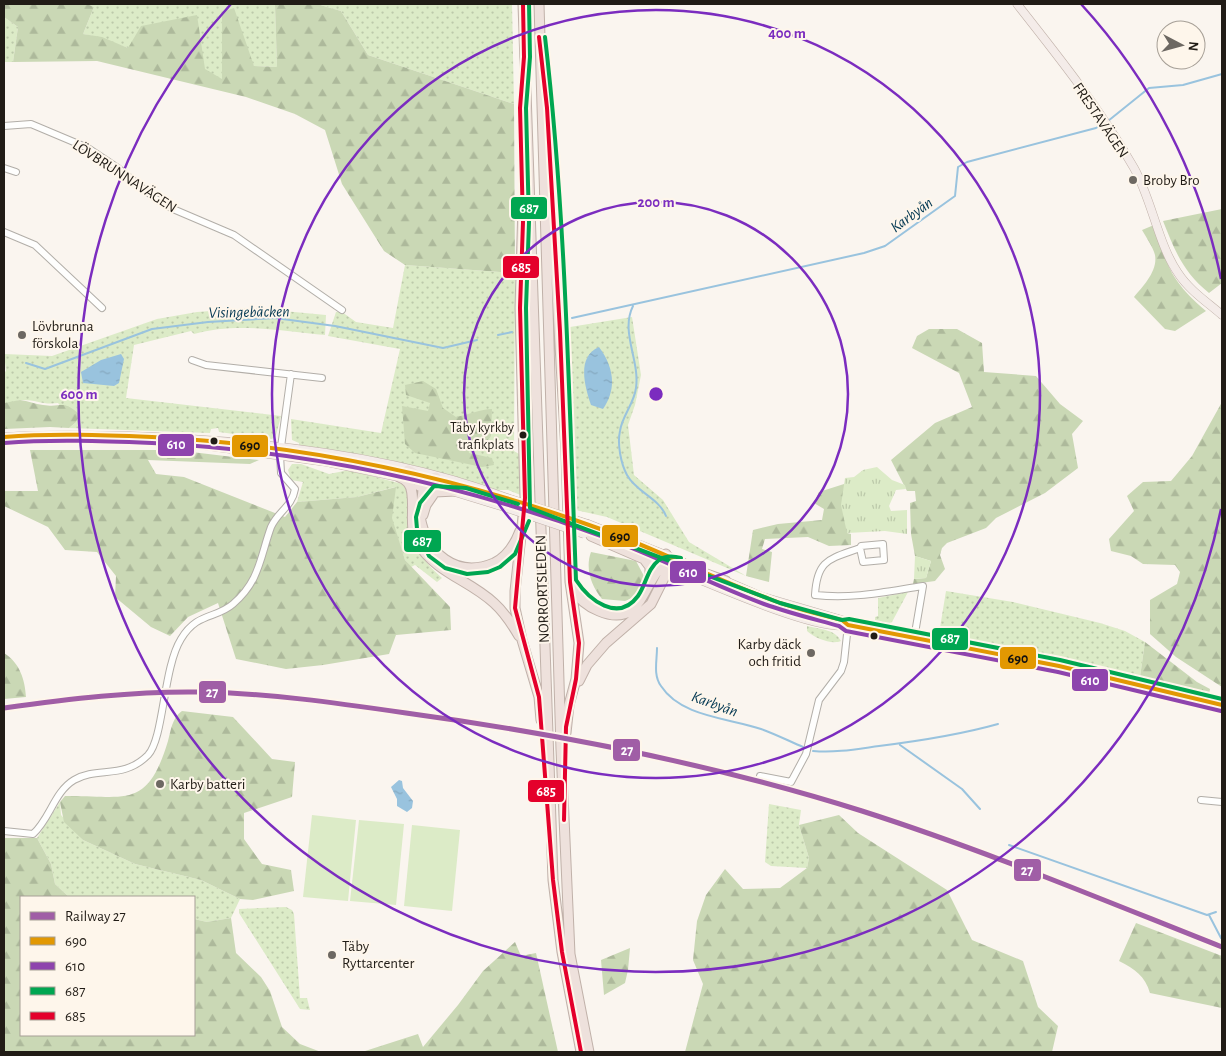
<svg xmlns="http://www.w3.org/2000/svg" width="1226" height="1056" font-family="'Alegreya Sans',sans-serif">
  <style>
    .grass { fill: url(#grass-dots) }
    .forest { fill: url(#forest-firs) }
    .park { fill: url(#park-tufts) }
    .pitch { fill: #dcebc7 }
    .water { fill: url(#water-ripples) }
    .lines { fill: none; stroke-linecap: round; stroke-linejoin: round }
    .stream { stroke: #99c3de; stroke-width: 2 }
    .minor-casing { stroke: #b2aea8; stroke-width: 8 }
    .major-casing { stroke: #c0b1a9; stroke-width: 9 }
    .highway-casing { stroke: #c0b1a9; stroke-width: 11 }
    .minor { stroke: #fefefd; stroke-width: 6 }
    .major { stroke: #f4ece9; stroke-width: 8 }
    .highway { stroke: #eee1dc; stroke-width: 9 }
    .major-bridge-casing { stroke: #c0b1a9; stroke-width: 9; stroke-linecap: butt }
    .major-bridge { stroke: #f4ece9; stroke-width: 8 }
    .bus-1-casing { stroke: #fef6eb; stroke-width: 8 }
    .bus-2-casing { stroke: #fef6eb; stroke-width: 8 }
    .bus-3-casing { stroke: #fef6eb; stroke-width: 8 }
    .bus-4-casing { stroke: #fef6eb; stroke-width: 8 }
    .bus-1 { stroke: #e29802; stroke-width: 4 }
    .bus-2 { stroke: #8e44ad; stroke-width: 4 }
    .bus-3 { stroke: #00a651; stroke-width: 4 }
    .bus-4 { stroke: #e4002b; stroke-width: 4 }
    .rail-1-casing { stroke: #fef6eb; stroke-width: 9 }
    .rail-1 { stroke: #a05ea6; stroke-width: 5 }
    .ring { fill: none; stroke: #7b2cbf; stroke-width: 2.5 }
    .poi-dot { fill: #6d6862; stroke: #fef6eb; stroke-width: 2 }
    .bus-dot { fill: #211c16; stroke: #fef6eb; stroke-width: 2 }
    .labels { text-anchor: middle; stroke-width: 4; stroke-linejoin: round; paint-order: stroke }
    .bus-label { font-size: 14px; fill: #211c16; stroke: #fef6eb; text-anchor: end }
    .street-label { font-size: 15px; fill: #211c16; stroke: #fef6eb }
    .poi-label { font-size: 15px; fill: #211c16; stroke: #fef6eb; text-anchor: start }
    .water-label { font-size: 16px; font-style: italic; fill: #033853; stroke: #fef6eb }
    .centre { fill: #7b2cbf; stroke: #fef6eb; stroke-width: 2.5 }
    .ring-label { font-size: 15px; text-anchor: middle; font-weight: bold; fill: #7b2cbf; stroke: #fef6eb; stroke-width: 4; stroke-linejoin: round; paint-order: stroke }
    .line-badge { stroke: #fef6eb; stroke-width: 2 }
    .badge-label { font-size: 14px; text-anchor: middle; font-weight: bold; fill: #fff }
    .pale-badge-label { font-size: 14px; text-anchor: middle; font-weight: bold; fill: #111 }
  </style>
  <defs>
    <pattern id="grass-dots" width="8" height="8" patternUnits="userSpaceOnUse" patternTransform="scale(1.25)"><rect width="8" height="8" fill="#dcebc7"/><path d="M2 2h.1M6 6h.1" fill="none" stroke="#bcc9aa" stroke-width="1.8" stroke-linecap="round"/></pattern>
    <pattern id="forest-firs" width="22" height="20" patternUnits="userSpaceOnUse" patternTransform="scale(1.25)"><rect width="22" height="20" fill="#cad8b5"/><path d="M5 1l3.5 6h-7zM16 11l3.5 6h-7z" fill="#adb99b"/></pattern>
    <pattern id="park-tufts" width="24" height="20" patternUnits="userSpaceOnUse" patternTransform="scale(1.25)"><rect width="24" height="20" fill="#dcebc7"/><path d="M3 7l-1-3M5 7V3M7 7l1-3M15 17l-1-3M17 17v-4M19 17l1-3" fill="none" stroke="#bcc9aa"/></pattern>
    <pattern id="water-ripples" width="26" height="14" patternUnits="userSpaceOnUse" patternTransform="scale(1.25)"><rect width="26" height="14" fill="#99c3de"/><path d="M2 4q2-2 4 0t4 0M15 11q2-2 4 0t4 0" fill="none" stroke="#84a7be"/></pattern>
  </defs>
  <rect width="100%" height="100%" fill="#faf5ef"/>
  <path class="grass" d="M87,4L275,5L277,67L254,66L222,12L223,80C194,63 162,58 131,49C113,43 101,37 83,34L94,7Z
    M317,4H512L514,104L368,55L341,11Z
    M4,17L18,27L13,62H4Z
    M405,265L515,273L514,451L519,454L522,469L523,496L508,490H495L299,446V443L292,440L291,419L381,433L400,349L328,336L336,312H342L356,322L393,328Z
    M252,308L326,315L325,335C283,331 236,322 194,334L191,331L134,345L126,398L281,416L276,435L272,439L219,432L218,428L211,429L210,433L69,428L75,423L58,403C42,405 34,399 21,400C15,401 10,403 4,403V373L6,371L4,354L52,356L157,319L197,312Z
    M632,317L641,375L635,405L628,425L634,475L663,500L689,542L746,576L607,517L571,509L570,327Z
    M292,464H301L329,474L349,470L406,485L409,490C411,534 407,546 442,578L437,582L415,565L411,567L405,560L391,518L395,487L357,497L297,502L303,482L291,480L288,470Z
    M946,591L1013,602L1100,623L1125,631L1145,642L1140,677L1005,651L976,641L939,634Z
    M908,592L892,622L885,625L880,621H875V617L878,616V598Z
    M807,626C819,629 835,629 841,641C832,645 814,638 807,631Z
    M60,802L61,815L83,840L135,864L201,880L240,899L231,918L207,922L194,919V897H69L55,884L51,864L37,838Z
    M769,804L801,810L799,825L809,858L807,868L771,866L765,862Z
    M286,907L292,910L294,914L300,998H307L310,1010L300,1009L239,913V909Z"/>
  <path class="forest" d="M4,4H87L94,7L83,34L102,37L128,48L141,26L197,15L205,69L222,79V12L234,8L254,66L277,67L275,5L272,4H317L341,11L368,55L514,104L515,273L405,265L384,251L342,184L325,130L295,114L246,97L97,61L13,62L18,27L4,17Z
    M1222,209V283L1209,293C1183,272 1175,251 1163,221Z
    M1154,225C1168,268 1171,281 1206,311L1175,331L1165,329L1134,297C1143,286 1158,271 1155,255C1153,247 1146,237 1142,230Z
    M929,329H957L982,343L984,372L1036,376L1060,404L1083,421L1072,434L1078,468L1045,493L996,518L986,528L947,543L942,548L940,555L945,569L935,581L913,584L914,579L926,578L931,561L915,556L911,534L910,503L916,501L915,491H907L891,460L935,423L972,407L959,373L912,348L917,336Z
    M423,381L436,389L443,408L456,417C468,415 481,409 492,409L491,436L485,444L467,442L469,453L492,458L494,465L482,467L415,453L405,444L402,406L428,411L430,403L406,395L405,385Z
    M20,400C28,401 35,404 43,405C63,408 62,399 80,415L75,423L69,428L50,427L4,429V403Z
    M1222,402V687L1176,657L1150,634V600L1177,584L1180,572L1175,565L1143,564L1131,556L1111,551L1109,539L1134,511L1127,496L1143,482L1171,481L1192,456Z
    M30,450H175L259,460L250,464L148,460L156,474L184,477L285,517L297,502L357,497L396,487L392,518L405,560L450,607L451,630L396,635L389,654L323,665L286,669L236,659L218,603L188,617L170,636L151,627L115,597L116,576L97,552L65,550L48,527L4,506V491H38Z
    M844,484L847,533L851,534V545L829,546L808,537L765,539L762,549L772,552L769,582L746,576L753,530L778,524L822,520L824,509L814,503L819,492Z
    M591,552L636,561L644,576L635,597L625,601L602,599C591,586 585,568 591,552Z
    M1145,642L1197,682L1210,689L1209,695L1140,677Z
    M4,653C20,663 25,680 26,697L4,699Z
    M182,711L233,717L272,759L295,762L292,797L244,813V839L262,864L291,870L294,891L253,900L240,899L201,880L135,864L83,840L64,822L60,802L65,796C125,795 147,811 168,741C171,730 172,718 182,711Z
    M839,815L858,833L947,890L972,940L1023,961L1038,1007L1058,1026L1052,1052H685L703,984L693,960L697,921L706,895L725,869L743,889L780,888L807,868L809,858L799,825Z
    M4,838H37L51,864L55,884L69,897H21V1035H194V919L207,922L231,918L236,953L261,977L270,991L282,1027L300,1044L321,1052H4Z
    M1136,923L1222,956V1008L1150,993C1145,976 1135,969 1119,961Z
    M515,942L521,956L536,953L558,1052H362L418,1034L423,1047L458,1005L483,971Z
    M630,948L628,970L625,983L604,995L601,960Z"/>
  <path class="park" d="M877,467L892,480L905,485L906,489L896,490L889,506L891,511L907,510V534L885,531L847,533L841,505L845,478L854,477L863,470Z
    M915,556L931,561L926,578L914,579Z"/>
  <path class="pitch" d="M312,815L356,820L348,901L303,897Z
    M359,820L404,824L396,905L350,901Z
    M412,825L460,830L452,911L404,906Z"/>
  <path class="water" d="M599,347C614,367 617,389 603,409L591,405C585,387 576,357 599,347Z
    M121,354L124,359L119,383L114,386L83,383L81,372L101,360Z
    M399,780L402,781L403,788L413,801L412,808L407,812L397,806V799L391,787Z"/>
  <g class="lines">
    <path class="stream" d="M1108,121L1149,88L1183,85L1222,74
      M633,306C620,332 640,360 636,388C634,404 622,416 620,431C617,444 621,464 627,475C636,492 659,498 666,516
      M572,318L864,253L885,246L955,196L958,167L967,162L1096,128L1104,123
      M498,335L512,332
      M26,363L45,369L152,329L208,322L275,318L335,326L443,348L477,340
      M657,648C657,661 653,675 661,686C681,717 729,718 761,729C775,734 789,741 803,747
      M900,745L962,789L980,809
      M813,751C836,753 857,749 879,746C919,741 959,735 998,724
      M1009,845L1207,915L1216,912
      M1209,915L1221,938"/>
    <g class="minor-casing">
      <path id="minor" d="M4,126L31,124L88,148L118,168L156,199L173,209L234,235L342,310
        M4,168L16,172
        M4,232L35,245L102,308
        M192,360L206,365L322,378
        M281,447L291,374
        M860,548L863,562L884,560L883,544L861,546L860,548C830,559 817,559 815,595C854,599 884,592 923,586L914,639
        M760,776L791,782L806,754L819,700L841,671L844,662L848,625
        M1201,800L1222,802
        M4,831L33,834C50,819 54,792 74,780C98,766 123,780 148,755C164,738 163,668 181,639C197,612 216,619 233,604C260,581 260,557 271,527C278,511 292,507 295,489L281,473L280,455"/>
    </g>
    <g class="major-casing">
      <path id="major" d="M1017,4C1058,56 1101,110 1134,168C1152,200 1158,244 1178,273C1189,290 1207,302 1222,315
        M4,437C46,434 87,435 129,436C252,440 392,454 507,498
        M179,442L327,462L422,482L504,507
        M588,524L683,562
        M640,555C678,569 816,634 848,625
        M721,579L760,596L842,620L848,625L1059,666L1222,705"/>
    </g>
    <g class="highway-casing">
      <path id="highway" d="M523,4L553,880L562,952L581,1052
        M539,4L561,749L570,954L589,1052
        M548,132L566,452L570,582L579,643L576,679L569,705L566,733
        M523,205L520,308L525,498L515,591V608L522,640L539,697L541,720
        M408,470C414,473 420,476 422,483C426,493 418,505 420,516C426,553 456,579 494,563C507,557 515,544 520,531
        M399,477C402,478 406,480 408,483C418,493 407,527 417,542C437,574 468,579 494,603C504,612 512,624 519,636
        M419,486L422,482L436,477
        M423,515L426,505L435,492L455,491
        M591,536L644,559L650,567V581
        M573,589C579,600 587,606 599,611C646,631 642,573 670,561L726,581
        M579,681L587,665L606,643L651,604L670,566V561L666,554"/>
    </g>
    <use href="#minor" class="minor"/>
    <use href="#major" class="major"/>
    <use href="#highway" class="highway"/>
    <g class="major-bridge-casing">
      <path id="major-bridge" d="M507,498L588,524
        M504,507L584,534"/>
    </g>
    <use href="#major-bridge" class="major-bridge"/>
    <g class="bus-1-casing">
      <path id="bus-1" d="M4,437C53,433 103,435 152,437C308,445 459,477 606,531C661,551 712,578 767,598C791,608 817,614 842,620L848,625L1059,666L1222,705"/>
    </g>
    <g class="bus-2-casing">
      <path id="bus-2" d="M4,443C53,439 103,441 152,443C307,451 458,483 604,537C659,557 710,584 764,604C789,613 814,619 839,626L846,631L1058,672L1221,711"/>
    </g>
    <g class="bus-3-casing">
      <path id="bus-3" d="M529,4L530,57L526,108L529,222L526,308L530,508L780,603L842,620L849,619L1060,660L1222,699
        M545,37C566,217 569,399 576,580C589,600 618,623 638,596C646,585 647,569 659,560C666,555 674,556 681,558
        M518,504L466,488L434,486L420,503L416,517L417,529L429,556L445,568L467,574L488,572L500,567L515,554L529,521"/>
    </g>
    <g class="bus-4-casing">
      <path id="bus-4" d="M523,4L524,57L520,108L523,222L520,308L525,498L515,608L539,697L553,880L562,952L581,1052
        M539,37L547,108L560,331L570,582L579,643L576,679L566,727L564,820"/>
    </g>
    <use href="#bus-1" class="bus-1"/>
    <use href="#bus-2" class="bus-2"/>
    <use href="#bus-3" class="bus-3"/>
    <use href="#bus-4" class="bus-4"/>
    <g class="rail-1-casing">
      <path id="rail-1" d="M4,708C68,699 134,691 199,692C268,693 337,703 406,713C560,734 713,764 862,811C984,850 1103,900 1222,947"/>
    </g>
    <use href="#rail-1" class="rail-1"/>
  </g>
  <g class="ring">
    <circle cx="656" cy="394" r="192"/>
    <circle cx="656" cy="394" r="384"/>
    <path d="M1221 509A577 577 0 1 1 231 4M1081 4A577 577 0 0 1 1221 279"/>
  </g>
  <g class="poi-dot">
    <circle cx="1133" cy="180" r="5"/>
    <circle cx="22" cy="335" r="5"/>
    <circle cx="811" cy="653" r="5"/>
    <circle cx="160" cy="784" r="5"/>
    <circle cx="332" cy="955" r="5"/>
  </g>
  <g class="bus-dot">
    <circle cx="523" cy="435" r="4.5"/>
    <circle cx="214" cy="441" r="4.5"/>
    <circle cx="874" cy="636" r="4.5"/>
  </g>
  <g class="labels">
    <g class="bus-label">
      <text x="514" y="432">Täby kyrkby<tspan x="514" dy="17">trafikplats</tspan></text>
    </g>
    <g class="street-label">
      <text transform="translate(1101 120) rotate(56)" y="5">FRESTAVÄGEN</text>
      <text transform="translate(125 176) rotate(33)" y="5">LÖVBRUNNAVÄGEN</text>
      <text transform="translate(542 589) rotate(-92)" y="5">NORRORTSLEDEN</text>
    </g>
    <g class="poi-label">
      <text x="1143" y="185">Broby Bro</text>
      <text x="32" y="331">Lövbrunna<tspan x="32" dy="17">förskola</tspan></text>
      <text x="801" y="649" text-anchor="end">Karby däck<tspan x="801" dy="17">och fritid</tspan></text>
      <text x="170" y="789">Karby batteri</text>
      <text x="342" y="951">Täby<tspan x="342" dy="17">Ryttarcenter</tspan></text>
    </g>
    <g class="water-label">
      <text transform="translate(911 214) rotate(-36)" y="6">Karbyån</text>
      <text transform="translate(249 311) rotate(-1)" y="6">Visingebäcken</text>
      <text transform="translate(715 703) rotate(20)" y="6">Karbyån</text>
    </g>
  </g>
  <circle cx="656" cy="394" r="8" class="centre"/>
  <g class="ring-label">
    <text x="787" y="38">400 m</text>
    <text x="656" y="207">200 m</text>
    <text x="79" y="399">600 m</text>
  </g>
  <g class="line-badge">
    <rect x="510" y="196" width="38" height="24" rx="5" fill="#00a651"/>
    <rect x="502" y="255" width="38" height="24" rx="5" fill="#e4002b"/>
    <rect x="157" y="433" width="38" height="24" rx="5" fill="#8e44ad"/>
    <rect x="231" y="434" width="38" height="24" rx="5" fill="#e29802"/>
    <rect x="601" y="524" width="38" height="24" rx="5" fill="#e29802"/>
    <rect x="403" y="529" width="39" height="24" rx="5" fill="#00a651"/>
    <rect x="669" y="560" width="38" height="24" rx="5" fill="#8e44ad"/>
    <rect x="931" y="627" width="38" height="24" rx="5" fill="#00a651"/>
    <rect x="999" y="646" width="38" height="24" rx="5" fill="#e29802"/>
    <rect x="1071" y="668" width="38" height="24" rx="5" fill="#8e44ad"/>
    <rect x="198" y="680" width="29" height="24" rx="5" fill="#a05ea6"/>
    <rect x="612" y="738" width="29" height="24" rx="5" fill="#a05ea6"/>
    <rect x="527" y="779" width="38" height="24" rx="5" fill="#e4002b"/>
    <rect x="1013" y="858" width="29" height="24" rx="5" fill="#a05ea6"/>
  </g>
  <g class="badge-label">
    <text x="529" y="213">687</text>
    <text x="521" y="272">685</text>
    <text x="176" y="449">610</text>
    <text x="422" y="546">687</text>
    <text x="688" y="577">610</text>
    <text x="950" y="643">687</text>
    <text x="1090" y="685">610</text>
    <text x="212" y="697">27</text>
    <text x="627" y="755">27</text>
    <text x="546" y="796">685</text>
    <text x="1027" y="875">27</text>
  </g>
  <g class="pale-badge-label">
    <text x="250" y="450">690</text>
    <text x="620" y="541">690</text>
    <text x="1018" y="663">690</text>
  </g>
  <rect width="1226" height="1056" fill="none" stroke="#211c16" stroke-width="10"/>
  <rect x="20" y="896" width="175" height="140" fill="#fef6eb" stroke="#a69f96"/>
  <rect x="30" y="912" width="25" height="8" fill="#a05ea6" stroke="#a69f96"/>
  <text x="65" y="921" font-size="15" fill="#211c16">Railway 27</text>
  <rect x="30" y="937" width="25" height="8" fill="#e29802" stroke="#a69f96"/>
  <text x="65" y="946" font-size="15" fill="#211c16">690</text>
  <rect x="30" y="962" width="25" height="8" fill="#8e44ad" stroke="#a69f96"/>
  <text x="65" y="971" font-size="15" fill="#211c16">610</text>
  <rect x="30" y="987" width="25" height="8" fill="#00a651" stroke="#a69f96"/>
  <text x="65" y="996" font-size="15" fill="#211c16">687</text>
  <rect x="30" y="1012" width="25" height="8" fill="#e4002b" stroke="#a69f96"/>
  <text x="65" y="1021" font-size="15" fill="#211c16">685</text>
  <g transform="translate(1181 45) rotate(96)"><circle r="24" fill="#fef6eb" stroke="#a69f96"/>
  <path d="M0-4L9 19L0 12L-9 19Z" fill="#6d6862"/>
  <text y="-8" font-size="14" font-weight="bold" text-anchor="middle" fill="#211c16">N</text>
  </g>
</svg>
